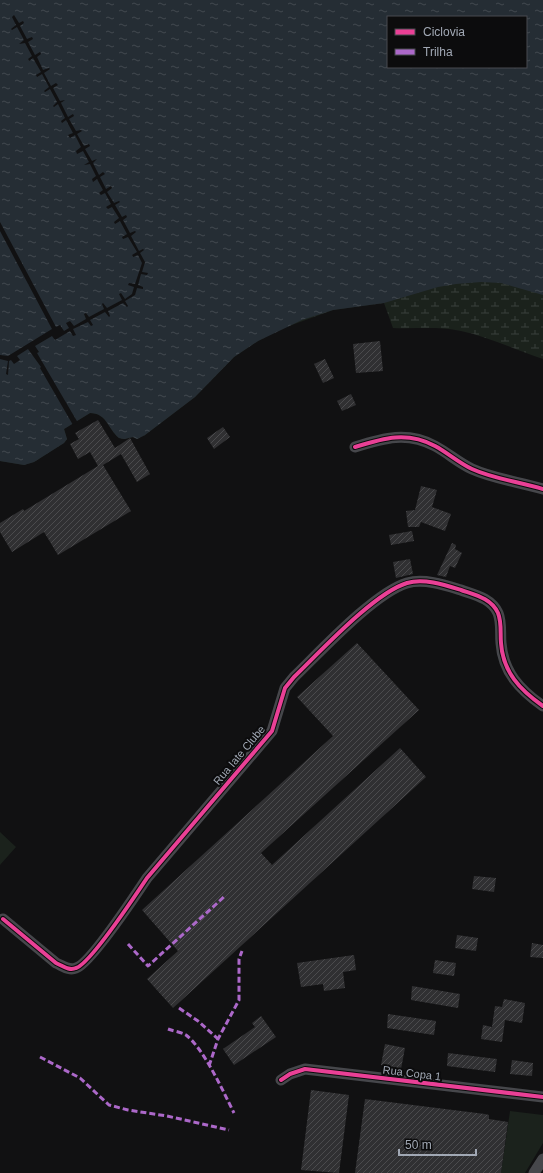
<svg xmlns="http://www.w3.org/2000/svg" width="543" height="1173" font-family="Arial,sans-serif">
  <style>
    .green { fill: #1b221c }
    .wetland { fill: url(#wetland-marsh) }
    .water { fill: url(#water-ripples); fill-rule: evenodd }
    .pier { fill: #111112 }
    .building { fill: url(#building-hatch) }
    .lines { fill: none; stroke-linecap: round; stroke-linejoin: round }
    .minor { stroke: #46474b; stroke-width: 11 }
    .quiet { stroke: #ac68c9; stroke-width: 3; stroke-dasharray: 6 3; stroke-linecap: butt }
    .cycleway-casing { stroke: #0c0c0d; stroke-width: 6 }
    .cycleway { stroke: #ea4096; stroke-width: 4 }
    .labels { text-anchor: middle; stroke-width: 4; stroke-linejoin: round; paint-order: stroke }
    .street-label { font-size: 11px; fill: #a1a8b4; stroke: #0c0c0d }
  </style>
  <defs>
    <pattern id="wetland-marsh" width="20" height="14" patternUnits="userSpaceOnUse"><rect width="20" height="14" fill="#1b221c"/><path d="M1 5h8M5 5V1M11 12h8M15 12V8" fill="none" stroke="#393f3b"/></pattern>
    <pattern id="water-ripples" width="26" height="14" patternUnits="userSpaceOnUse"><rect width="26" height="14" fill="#252d34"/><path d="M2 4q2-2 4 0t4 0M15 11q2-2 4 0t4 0" fill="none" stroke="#42494f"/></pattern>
    <pattern id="building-hatch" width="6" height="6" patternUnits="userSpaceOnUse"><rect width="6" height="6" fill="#303032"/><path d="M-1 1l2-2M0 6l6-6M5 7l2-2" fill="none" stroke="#4b4b4d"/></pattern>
  </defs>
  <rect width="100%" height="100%" fill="#111112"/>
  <path class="green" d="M0,832L16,847L0,865Z
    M510,1111L543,1115V1143L525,1173H501Z"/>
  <path class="wetland" d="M543,264V359C516,350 489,337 461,331C439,326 416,329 393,328L384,303L333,310L278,330L258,341L234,357L195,397L145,435L137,439L133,437L124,439L119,438C108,429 107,413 90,413L64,429L67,439L64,443L34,462L24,465L0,461V447L231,327Z"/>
  <path class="water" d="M0,0H543V295L501,283L481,282L456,284L438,287L384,303L333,310L302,320L258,341L234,357L195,397L145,435L137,439L133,437L124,439L119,438C108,429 107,413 90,413L64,429L67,439L64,443L34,462L24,465L0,461ZM388,17H526V67H388Z"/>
  <path class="pier" d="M14,15L19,23L23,21L24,23L20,26L27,39L32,37L33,39L28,42L35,55L40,52L41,54L37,57L43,70L49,68L50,69L44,73L51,86L56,83L58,85L53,88L60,101L65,100L61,103L68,117L73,114L74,116L69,119L76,131L81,130L82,131L77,134L84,146L89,144L90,146L85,149L92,161L97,159L93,163L99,175L103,172L105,174L100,177L106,189L111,186L112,188L107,192L114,203L119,201L120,202L115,205L122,217L126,215L127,217L123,220L130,233L135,231L136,232L131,236L139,251L143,249L144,250L140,253L145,262L142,272L148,273L147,275L141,274L138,285L143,287V289L137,288L135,295L125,301L128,306L127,307L123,303L108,311L110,316L109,317L105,312L90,320L93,325L91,326L88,322L73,329L76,335L73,336L70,331L55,340L52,336L35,346L39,352L37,353L78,423L73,425L40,368L41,367L28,349L17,356L20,360L14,364L11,360L9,361L8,375L6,374L8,361L0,359V355L8,356L52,329L0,231V222L56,327L60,325L64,331L69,328L66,323L70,321L74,326L86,319L84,314L86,313L89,317L104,309L102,304L103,303L107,308L122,300L119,294L121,293L125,299L132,294L134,287L128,285L129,283L135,284L142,263L138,255L133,257L132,255L137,252L128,237L123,239L122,237L127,234L120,221L115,224L114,222L119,218L112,207L108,209L106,207L111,204L105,193L101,195L99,193L103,190L97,179L93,182L92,179L96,176L90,164L84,165L89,162L83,151L77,154L76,151L81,147L75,135L70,138L68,135L73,133L66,120L62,123L61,121L65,118L58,104L54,107L53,106L57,102L50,89L45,92L44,91L49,87L42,74L37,77L36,75L41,72L33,58L29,61L28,59L32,56L25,43L19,44L24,40L17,27L12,30L11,29L16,25L12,17Z"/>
  <path class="building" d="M380,341L383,371L356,373L353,344Z
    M325,359L334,378L323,383L314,364Z
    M351,394L356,405L342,411L337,401Z
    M98,420L115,448L130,438L150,474L137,482L121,454L103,465L131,511L58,555L44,532L12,552L0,532V523L23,509L24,511L98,466L90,452L78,459L70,444L79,439L75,433Z
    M223,427L230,437L214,449L207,438Z
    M421,486L437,490L432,507L451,514L445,531L421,522L419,527H408L406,511L415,510Z
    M412,531L414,541L391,545L389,535Z
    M452,543L456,545L455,549L462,553L455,568L450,566L446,577L437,575Z
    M410,559L413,574L396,578L393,562Z
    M357,643L419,710L261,853L272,865L400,748L426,777L173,1008L147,979L178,951L142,910L333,736L297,697Z
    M474,876L496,878L494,892L472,889Z
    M457,935L478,938L476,951L455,948Z
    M532,943L543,945V958L530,957Z
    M354,955L356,970L343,972L345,988L324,991L323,984L301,987L297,963Z
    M435,960L456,963L454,976L433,973Z
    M412,986L460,994L458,1008L411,1000Z
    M504,999L525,1003L522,1023L505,1020L502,1042L481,1039L483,1025L492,1027L495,1006L502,1007Z
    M388,1014L436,1021L434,1035L387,1028Z
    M261,1016L276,1037L234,1065L223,1049L255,1027L252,1023Z
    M385,1044L405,1048L401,1069L381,1065Z
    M448,1053L497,1059L495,1072L447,1066Z
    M512,1060L533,1063L532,1076L510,1074Z
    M311,1090L349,1095L339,1173L301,1170Z
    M365,1099L485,1114L489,1115V1119L508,1122L501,1173H355Z"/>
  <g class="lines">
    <path class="minor" d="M355,447C384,438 407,431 435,446C448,453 459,463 472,469C494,479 520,482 543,489
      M3,919L56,963C63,966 69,971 76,968C90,964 137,893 147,878L272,731L285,688L294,677C320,652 374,593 407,583C424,578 445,585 461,590C475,595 491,598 498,613C502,623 500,633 501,643C503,672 520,690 543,706
      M281,1080L290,1074L305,1069L543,1097
      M534,1173L543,1159"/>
    <path class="quiet" d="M128,944L148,966L225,896
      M179,1008L198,1021L218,1039
      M168,1029C173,1031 181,1032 186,1035C204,1049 223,1091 234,1113
      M40,1057L80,1078L109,1105L128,1110L167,1116L229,1130
      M209,1066L218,1039L239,1000V959L242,951"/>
    <g class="cycleway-casing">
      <path id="cycleway" d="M355,447C384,438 407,431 435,446C448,453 459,463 472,469C494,479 520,482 543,489
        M3,919L56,963C63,966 69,971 76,968C90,964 137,893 147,878L272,731L285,688L294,677C320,652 374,593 407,583C424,578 445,585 461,590C475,595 491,598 498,613C502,623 500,633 501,643C503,672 520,690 543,706
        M281,1080L290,1074L305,1069L543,1097"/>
    </g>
    <use href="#cycleway" class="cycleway"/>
  </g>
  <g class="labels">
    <g class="street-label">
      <text transform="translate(239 755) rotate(-50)" y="4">Rua Iate Clube</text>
      <text transform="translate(412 1073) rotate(7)" y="4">Rua Copa 1</text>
    </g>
  </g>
  <rect x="387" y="16" width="140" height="52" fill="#0c0c0d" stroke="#484a50"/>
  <rect x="395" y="29" width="20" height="6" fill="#ea4096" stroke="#484a50"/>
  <text x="423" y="36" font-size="12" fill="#a1a8b4">Ciclovia</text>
  <rect x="395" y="49" width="20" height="6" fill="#ac68c9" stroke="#484a50"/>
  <text x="423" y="56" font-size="12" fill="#a1a8b4">Trilha</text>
  <path d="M399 1149v6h77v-6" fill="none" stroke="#a1a8b4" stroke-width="2"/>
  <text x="405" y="1149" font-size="12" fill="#a1a8b4" stroke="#0c0c0d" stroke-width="3" paint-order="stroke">50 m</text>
</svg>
